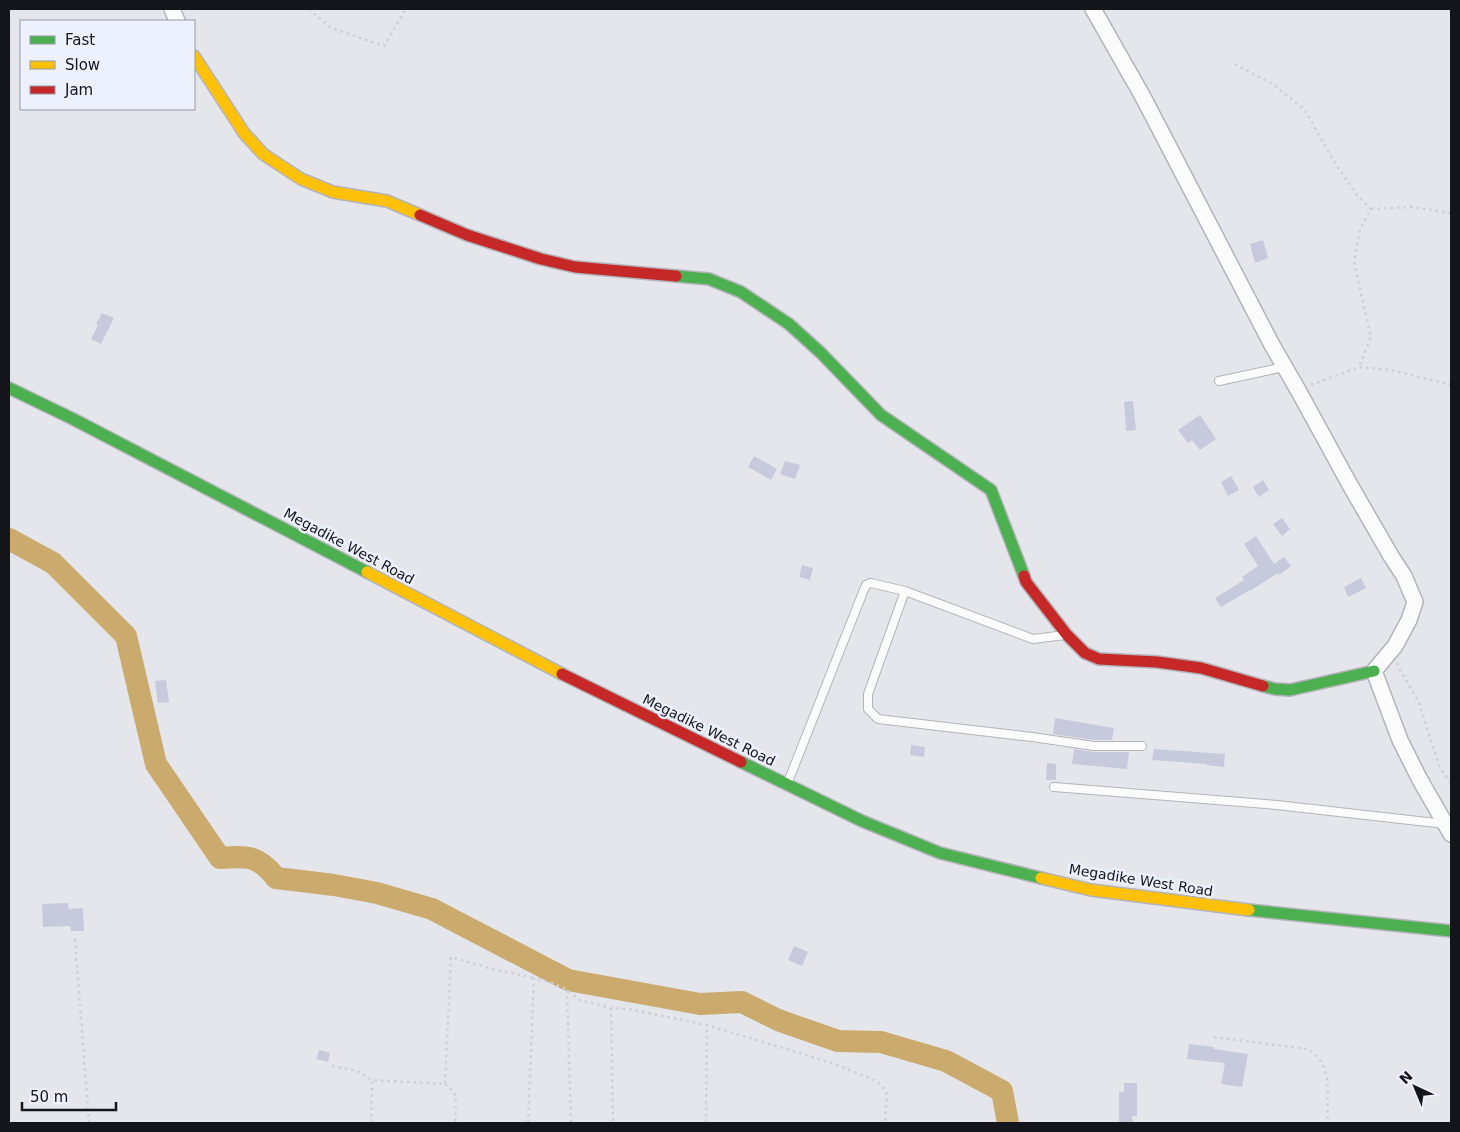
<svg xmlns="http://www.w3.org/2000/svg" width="1460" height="1132" font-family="'DejaVu Sans',sans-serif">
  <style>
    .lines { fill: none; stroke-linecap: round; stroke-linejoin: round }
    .river { stroke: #cbaa6e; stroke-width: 22 }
    .building { fill: #c6cadc }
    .lane-casing { stroke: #b3b4b9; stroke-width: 10 }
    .street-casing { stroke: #b3b4b9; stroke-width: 18 }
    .fast-casing { stroke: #b3b4b9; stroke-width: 14 }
    .slow-casing { stroke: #b3b4b9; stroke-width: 14 }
    .jam-casing { stroke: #b3b4b9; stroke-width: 14 }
    .path { stroke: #cfd0d2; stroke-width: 2.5; stroke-dasharray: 2.5 4; stroke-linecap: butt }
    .lane { stroke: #fbfbfc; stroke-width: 8 }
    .street { stroke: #fbfbfc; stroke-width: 15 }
    .fast { stroke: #4caf50; stroke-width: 11 }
    .slow { stroke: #ffc107; stroke-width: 11 }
    .jam { stroke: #c62828; stroke-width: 11 }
    .labels { text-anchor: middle; stroke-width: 5; stroke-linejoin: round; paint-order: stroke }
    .street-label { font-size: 14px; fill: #14151a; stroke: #edf1fe }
  </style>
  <rect width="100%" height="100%" fill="#e4e6ec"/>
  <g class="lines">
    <path class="river" d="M9,539L53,563L126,636L156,764L220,858C247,856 258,855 276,878L334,885L377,893L432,909L568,980L700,1004L742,1002L778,1020L838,1041L881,1042L946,1061L1002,1091L1008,1123"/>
  </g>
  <path class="building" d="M1263,240L1268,258L1255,263L1250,244Z
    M102,313L114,318L101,344L91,339L98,325L96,324Z
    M1133,401L1136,430L1126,431L1124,402Z
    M1200,415L1216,439L1200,450L1192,440L1188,443L1178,430Z
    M754,456L777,469L771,480L748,467Z
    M785,461L800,465L795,479L780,474Z
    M1231,476L1239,490L1228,496L1221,482Z
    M1263,480L1269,490L1259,497L1253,487Z
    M1282,518L1290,529L1282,536L1273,524Z
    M1256,536L1274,564L1284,557L1291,566L1279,575L1278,573L1250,591V590L1221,607L1215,598L1244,580L1242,577L1258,566L1244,544Z
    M802,565L813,568L810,580L799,577Z
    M1361,578L1366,588L1348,597L1344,587Z
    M166,680L169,702L158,703L155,681Z
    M1055,718L1114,728L1112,740H1094L1053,734Z
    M911,745L925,747L924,757L910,755Z
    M1074,749L1094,752H1129L1127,769L1072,764Z
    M1154,749L1225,754L1224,767L1206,765V764L1152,760Z
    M1047,763L1056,764V780H1046Z
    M68,903L69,909L83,908L84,931H71L70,926L43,927L42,904Z
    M794,946L808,952L802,966L788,960Z
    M1189,1044L1214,1047V1049L1248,1054L1242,1087L1221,1084L1225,1063L1187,1059Z
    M319,1050L330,1053L328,1062L316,1059Z
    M1124,1083H1137V1116H1132L1133,1123H1119V1092H1124Z"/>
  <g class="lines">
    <g class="lane-casing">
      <path id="lane" d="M1219,381L1284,367
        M905,591L868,694V709L878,719L1032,737L1094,746H1142
        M788,782L863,592L866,585L871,583L905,591L1033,639L1065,635
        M1054,787L1277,805L1445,824"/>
    </g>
    <g class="street-casing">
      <path id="street" d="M172,9L177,21
        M1093,9L1143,97L1272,345L1298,390L1350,485L1391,556L1404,576L1415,602L1409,620L1395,646L1374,671L1400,740L1419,778L1451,834"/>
    </g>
    <g class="fast-casing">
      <path id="fast" d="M676,276L709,279L741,292L789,324L821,353L881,415L991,490L1024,576
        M9,388L73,419L367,572
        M1263,686L1275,689L1290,690L1374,671
        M741,762L862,821L940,853L1041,878
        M1249,910L1451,931"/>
    </g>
    <g class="slow-casing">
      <path id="slow" d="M194,56L244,133L263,154L301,179L333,192L387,201L420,215
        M367,572L562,674
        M1041,878L1091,890L1249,910"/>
    </g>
    <g class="jam-casing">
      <path id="jam" d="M420,215L467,235L541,259L575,267L676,276
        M1024,576L1026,582L1067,635L1085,653L1099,659L1157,662L1201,668L1263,686
        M562,674L741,762"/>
    </g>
    <path class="path" d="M309,9L331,28L384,46L406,9
      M1235,64L1274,85L1305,110L1333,160L1357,195L1371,209L1360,229L1354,262L1371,337L1359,367
      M1371,209L1412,207L1451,213
      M1311,385L1359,367L1391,370L1451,385
      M1397,663L1398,666L1419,703L1440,768L1451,783
      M75,939L89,1123
      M567,990L571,1123
      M611,1008L613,1123
      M1214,1037L1308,1049C1336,1068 1325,1094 1328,1123
      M332,1066L357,1071L372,1080L445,1084L451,957L492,969L534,978
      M445,1084L454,1092L456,1103L455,1123
      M371,1123L372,1080
      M528,1123L534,978L552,983L567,990L580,1000L611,1008L629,1009L707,1025L832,1063L872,1079L880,1084L885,1090L887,1096L885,1123
      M706,1123L707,1025"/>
    <use href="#lane" class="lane"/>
    <use href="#street" class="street"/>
    <use href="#fast" class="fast"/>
    <use href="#slow" class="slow"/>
    <use href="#jam" class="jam"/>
  </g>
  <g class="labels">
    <g class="street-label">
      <text transform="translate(349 546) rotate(28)" y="5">Megadike West Road</text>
      <text transform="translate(709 730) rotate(26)" y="5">Megadike West Road</text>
      <text transform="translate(1141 880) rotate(9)" y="5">Megadike West Road</text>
    </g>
  </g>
  <rect width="1460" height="1132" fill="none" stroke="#14151a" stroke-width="20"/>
  <rect x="20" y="20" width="175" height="90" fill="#edf1fe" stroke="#9699a3"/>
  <rect x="30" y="36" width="25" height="8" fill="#4caf50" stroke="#9699a3"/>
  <text x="65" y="45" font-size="15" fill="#14151a">Fast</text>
  <rect x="30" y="61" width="25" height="8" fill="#ffc107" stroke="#9699a3"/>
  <text x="65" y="70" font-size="15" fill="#14151a">Slow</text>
  <rect x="30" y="86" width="25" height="8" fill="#c62828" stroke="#9699a3"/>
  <text x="65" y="95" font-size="15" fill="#14151a">Jam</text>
  <g transform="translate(1415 1087) rotate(316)" stroke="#edf1fe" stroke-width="4" paint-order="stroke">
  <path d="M0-4L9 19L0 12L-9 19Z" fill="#14151a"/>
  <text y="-8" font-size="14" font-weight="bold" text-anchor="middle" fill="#14151a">N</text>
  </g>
  <path d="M22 1102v8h94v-8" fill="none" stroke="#14151a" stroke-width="2.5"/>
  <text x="30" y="1102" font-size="15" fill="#14151a" stroke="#edf1fe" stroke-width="4" paint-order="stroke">50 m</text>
</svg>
